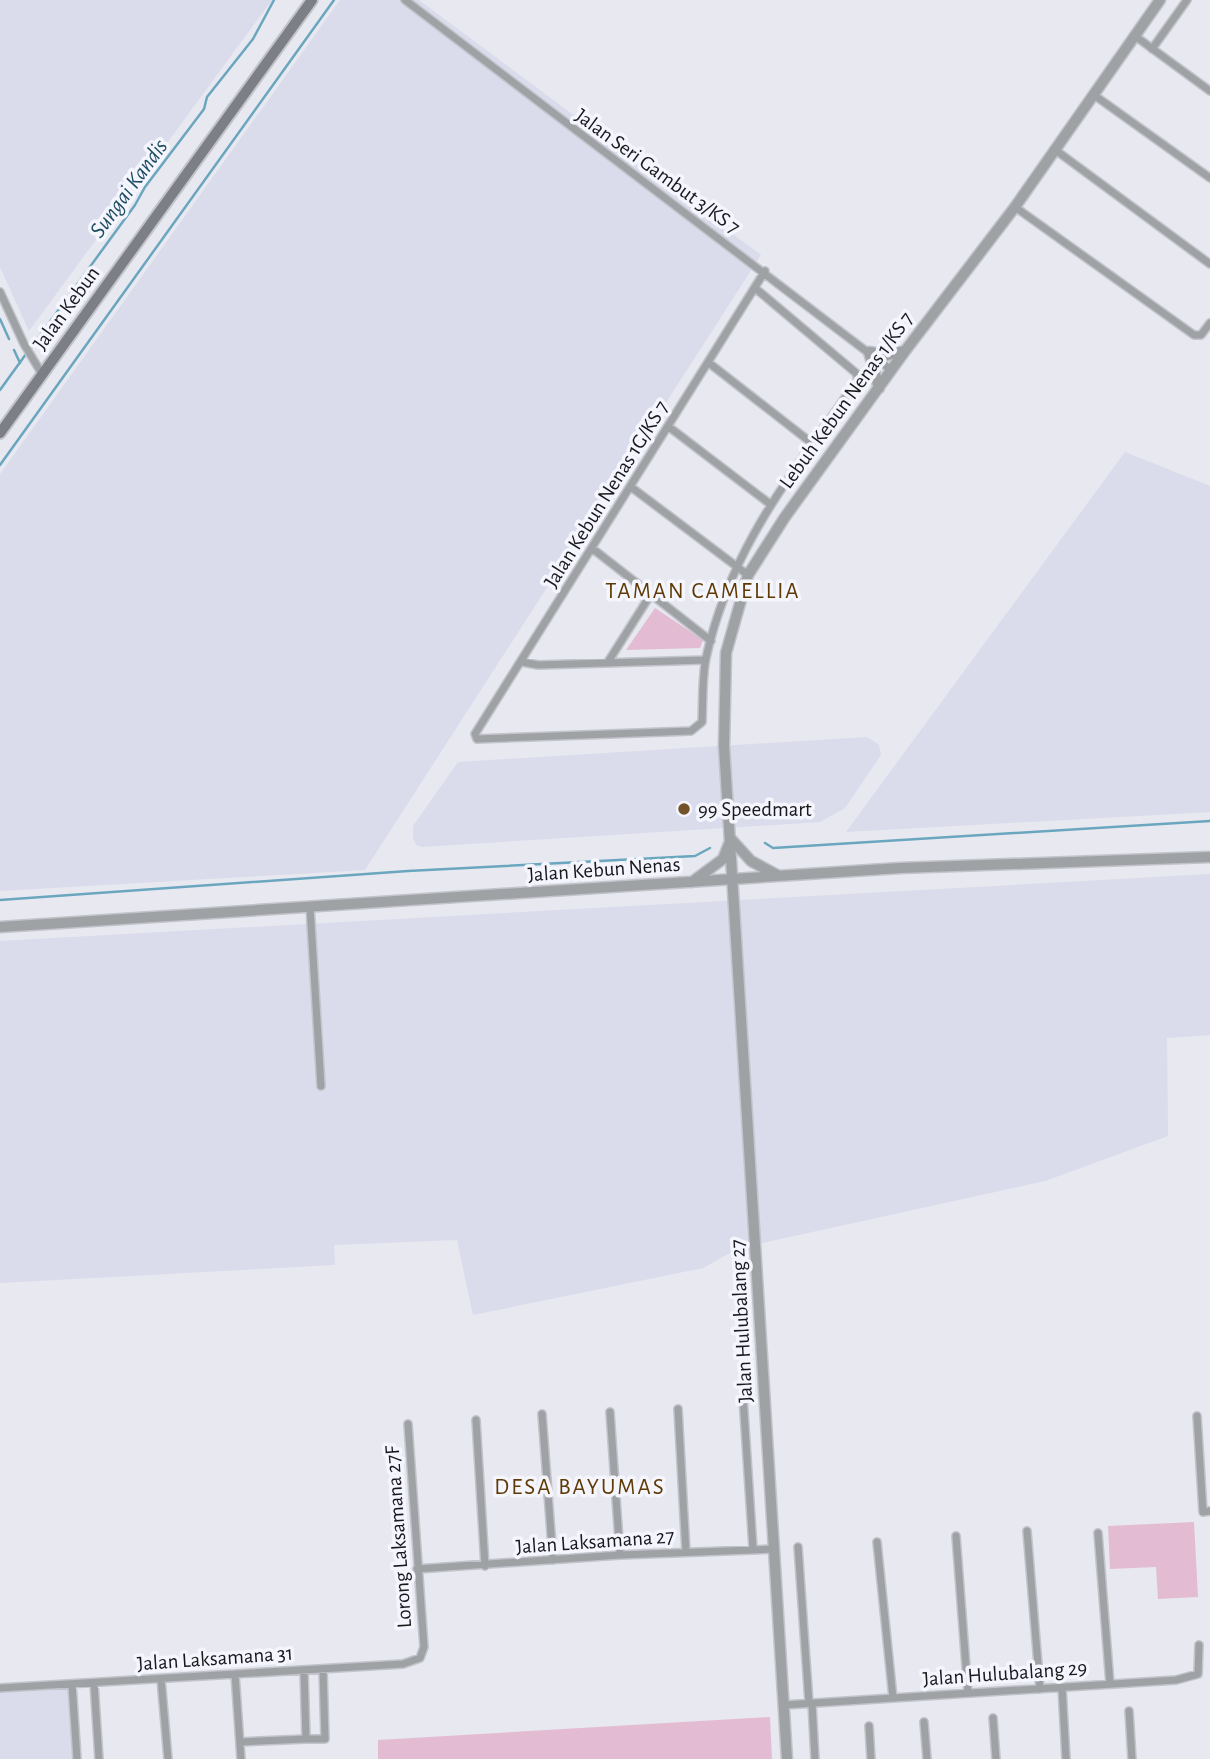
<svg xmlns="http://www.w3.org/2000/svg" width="1210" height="1759" font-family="'Alegreya Sans',sans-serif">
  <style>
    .built { fill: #dadbeb }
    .green { fill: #e3bcd3 }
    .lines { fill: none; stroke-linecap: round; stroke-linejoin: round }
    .stream { stroke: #6aa6be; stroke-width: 2.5 }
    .minor-casing { stroke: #c3c3cb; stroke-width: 10 }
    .tertiary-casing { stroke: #c3c3cb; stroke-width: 13 }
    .secondary-casing { stroke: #c3c3cb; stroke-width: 14 }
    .minor { stroke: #9fa2a5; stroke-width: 7 }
    .tertiary { stroke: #9fa2a5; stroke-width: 10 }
    .secondary { stroke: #7c7f84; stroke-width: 10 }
    .poi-dot { fill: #745229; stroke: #f5f5fe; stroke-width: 2.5 }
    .labels { text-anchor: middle; stroke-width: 7; stroke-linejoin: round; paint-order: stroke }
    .street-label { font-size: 21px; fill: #19191c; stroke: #f5f5fe }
    .poi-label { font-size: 21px; fill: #19191c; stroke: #f5f5fe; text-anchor: start }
    .water-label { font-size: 23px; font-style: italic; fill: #1b4d5f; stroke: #f5f5fe }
    .neighbourhood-label { font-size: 23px; letter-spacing: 2px; fill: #5e3a05; stroke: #f5f5fe }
  </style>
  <rect width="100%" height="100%" fill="#e8e8f1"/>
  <path class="built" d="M0,0H272L29,331L0,267Z
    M340,0H419L761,255L365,870L0,891V474Z
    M1125,452L1210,486V812L846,832Z
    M867,737L879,745L881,755L845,808L820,822L422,847L416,845L413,838V826L458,762Z
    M1210,874V1035L1167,1038L1168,1136L1045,1181L739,1248L703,1268L473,1315L457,1240L334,1245L335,1265L0,1283V941Z
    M69,1687L74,1759H0V1692Z"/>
  <path class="green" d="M655,608L703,640L700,648L626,650Z
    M1194,1522L1198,1597L1158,1599L1156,1567L1110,1569L1108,1526Z
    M770,1717L772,1759H378V1740Z"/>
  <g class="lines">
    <path class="stream" d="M0,319L9,339
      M30,349L135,205L145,187L204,109L207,97L253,39L274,0
      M14,350L20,363
      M0,390L26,354
      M0,465L334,0
      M765,843L773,848L1210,821
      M0,900L408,871L695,856L710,848"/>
    <g class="minor-casing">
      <path id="minor" d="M405,0L891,370
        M1135,36L1210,91
        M1152,49L1187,0
        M1094,95L1210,178
        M1054,149L1210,264
        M1015,207L1194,335H1201L1210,323
        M755,288L856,373L858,379C794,472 731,545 706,658C702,678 703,701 702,722L691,731L477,739L475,734L765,271
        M0,292L24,344L42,374
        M709,363L813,444
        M669,427L770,504
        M631,487L748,575
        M593,549L711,641
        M522,662L538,665L705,660
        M608,662L651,594
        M310,907L321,1086
        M743,1397L753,1548
        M678,1409L686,1552
        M610,1412L620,1555
        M542,1414L553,1560
        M1197,1416L1203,1512L1210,1511
        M476,1420L485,1566
        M1027,1531L1040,1689
        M1098,1533L1110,1684
        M956,1536L968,1693
        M877,1542L893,1698
        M798,1547L809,1703
        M417,1569L620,1555L774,1549
        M304,1670L306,1739H325L323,1669
        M235,1674L241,1759
        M161,1679L168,1759
        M94,1683L99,1759
        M72,1684L77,1759
        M1062,1687L1066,1759
        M0,1688L403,1664L420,1658L424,1647L408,1424
        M812,1703L815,1759
        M784,1705L1176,1680L1198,1674L1199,1645
        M1129,1711L1132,1759
        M993,1718L996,1759
        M924,1722L927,1759
        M869,1726L871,1759
        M240,1742L306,1739"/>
    </g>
    <g class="tertiary-casing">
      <path id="tertiary" d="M869,352L879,388
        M869,352L887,355L905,351
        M732,840L751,861L777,875
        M692,882L723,859L729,844
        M0,927L900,868L1210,857
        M787,1759L724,746L726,653L748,575L785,517L905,351L1015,207L1160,0"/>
    </g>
    <g class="secondary-casing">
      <path id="secondary" d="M0,433L312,0"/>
    </g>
    <use href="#minor" class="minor"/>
    <use href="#tertiary" class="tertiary"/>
    <use href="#secondary" class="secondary"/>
  </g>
  <circle class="poi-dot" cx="684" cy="809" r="7"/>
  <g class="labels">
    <g class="street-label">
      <text transform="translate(658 171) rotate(36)" y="7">Jalan Seri Gambut 3/KS 7</text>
      <text transform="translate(66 308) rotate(-54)" y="7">Jalan Kebun</text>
      <text transform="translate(846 400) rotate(-54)" y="7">Lebuh Kebun Nenas 1/KS 7</text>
      <text transform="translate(606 494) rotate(-58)" y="7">Jalan Kebun Nenas 1G/KS 7</text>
      <text transform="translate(604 869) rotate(-4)" y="7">Jalan Kebun Nenas</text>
      <text transform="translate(741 1321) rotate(-93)" y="7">Jalan Hulubalang 27</text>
      <text transform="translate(398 1537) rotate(-94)" y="7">Lorong Laksamana 27F</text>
      <text transform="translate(595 1541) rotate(-4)" y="7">Jalan Laksamana 27</text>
      <text transform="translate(215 1658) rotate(-4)" y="7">Jalan Laksamana 31</text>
      <text transform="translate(1005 1673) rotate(-4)" y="7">Jalan Hulubalang 29</text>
    </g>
    <g class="poi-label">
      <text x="698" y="816">99 Speedmart</text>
    </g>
    <g class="water-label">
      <text transform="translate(128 188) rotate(-54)" y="8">Sungai Kandis</text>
    </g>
    <g class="neighbourhood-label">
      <text x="703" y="598">TAMAN CAMELLIA</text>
      <text x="580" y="1494">DESA BAYUMAS</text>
    </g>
  </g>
</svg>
